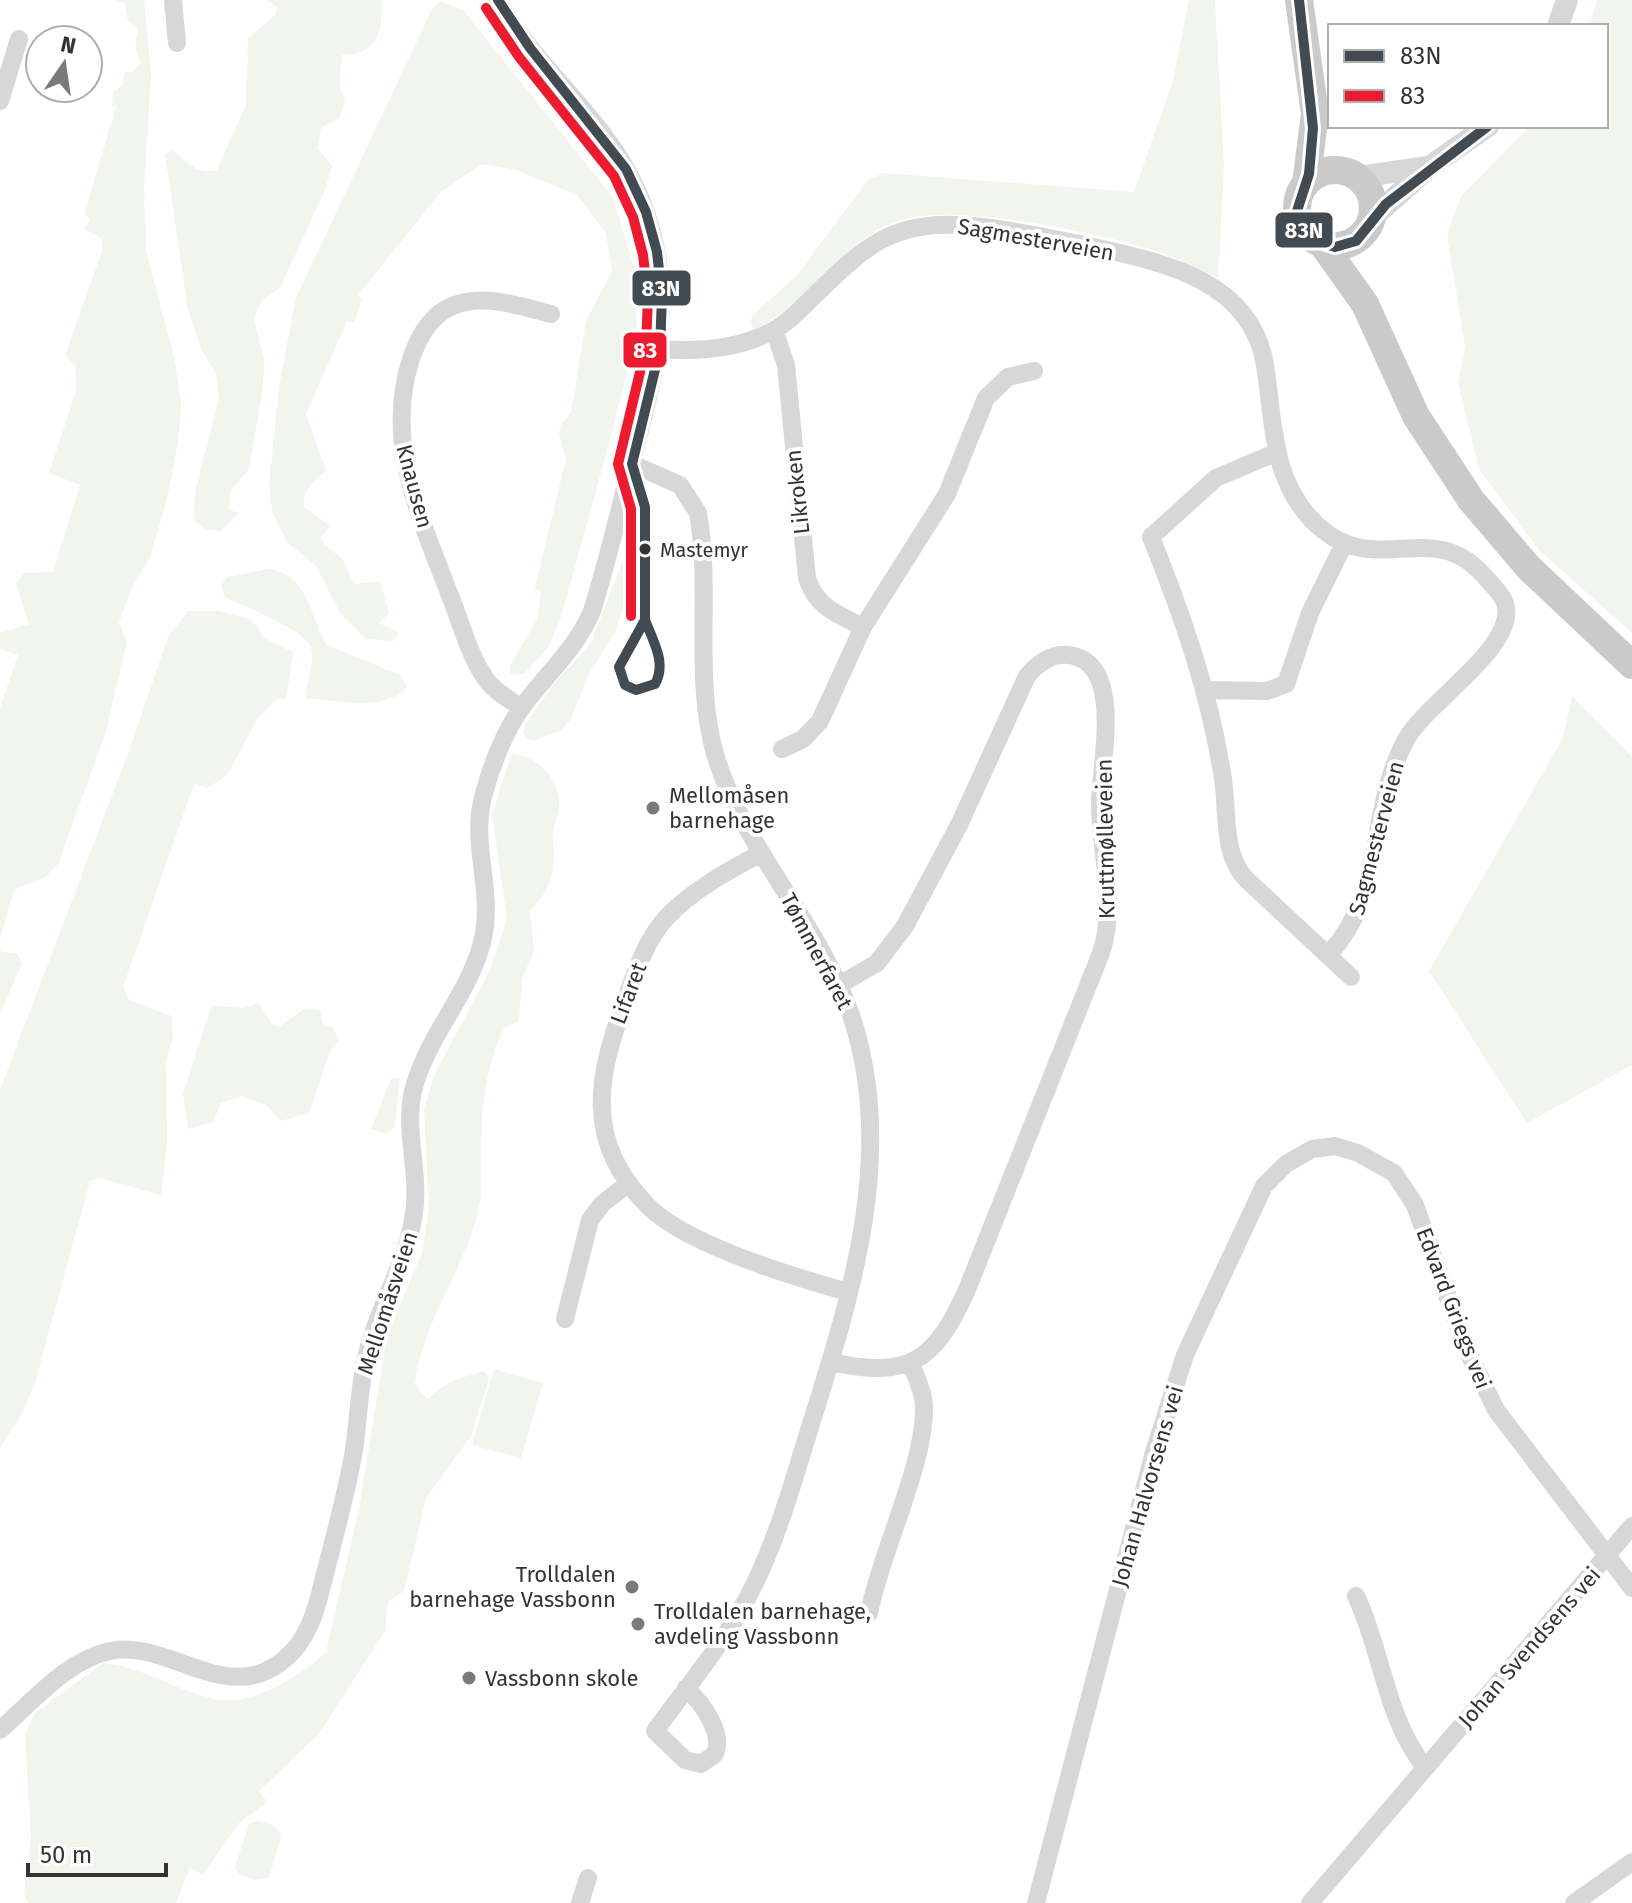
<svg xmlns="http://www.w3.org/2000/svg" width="1632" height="1903" font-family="'Fira Sans',sans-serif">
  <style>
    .green { fill: #f1f5ed }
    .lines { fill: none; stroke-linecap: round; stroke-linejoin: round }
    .minor { stroke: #d7d7d7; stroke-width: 18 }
    .tertiary { stroke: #d7d7d7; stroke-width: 22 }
    .primary { stroke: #cacaca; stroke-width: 28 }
    .bus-1-casing { stroke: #fff; stroke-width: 16 }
    .bus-2-casing { stroke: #fff; stroke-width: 16 }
    .bus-1 { stroke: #424a52; stroke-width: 10 }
    .bus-2 { stroke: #ed1b2f; stroke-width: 10 }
    .bus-dot { fill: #333; stroke: #fff; stroke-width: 3 }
    .poi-dot { fill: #7a7a7a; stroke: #fff; stroke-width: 3 }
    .labels { text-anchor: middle; stroke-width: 8; stroke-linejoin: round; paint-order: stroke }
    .bus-label { font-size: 20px; fill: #333; stroke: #fff; text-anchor: start }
    .street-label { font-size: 22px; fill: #333; stroke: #fff }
    .poi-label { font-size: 22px; fill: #333; stroke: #fff; text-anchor: start }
    .line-badge { stroke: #fff; stroke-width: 3 }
    .badge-label { font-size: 22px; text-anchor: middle; font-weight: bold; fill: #fff }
  </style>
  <rect width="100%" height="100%" fill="#fff"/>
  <path class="green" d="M114,0H144L151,76L144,184L146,250L175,362L181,404L178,442L166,503L150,557L132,587L119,622L127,642L105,734L58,864L45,877L14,890L0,939V708L18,655L0,649V633L29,624L16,583L24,573L53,572L80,485L49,473L77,388L75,365L65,356L102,251V239L85,229L90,218L84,215L116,107L112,106L113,92L122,86L124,73L133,72L140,63L135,45L138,28L128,22L125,3Z
    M266,0H382C382,32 379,54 342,55L339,84L345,101L339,118L321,128L318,149L332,166L325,190L280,288L261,301L254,319L265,364L261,399L249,469L230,492L229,510L239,513L221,531L204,529L194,520L195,492L219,398L216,374L202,351L188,310L165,154L172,150C188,162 196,175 217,170L246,105L248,39L276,14L277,7Z
    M1189,0H1215L1224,167L1218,278C1198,269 1178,258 1157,251C1099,233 941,198 887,225C835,251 806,307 753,330L750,321L755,313L798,274L868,180L883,173L1134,192L1173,81Z
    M1598,0H1632V633L1539,550L1479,469L1458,383L1465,346L1447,236L1461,196L1530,126H1606V26H1589Z
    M440,1L463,10L612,196L635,270L637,332L611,436L561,617L548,648L524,674L510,675V666L537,619L541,591L535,588L566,459L559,434L561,424L571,413L586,321L612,271L606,233L577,195L516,170L482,164L441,192L358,295L362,299L354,323L347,321L306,414L326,471C312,482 303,489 304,507L330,526L321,537L324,545L342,558L354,584L380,581L389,613L379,623L399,633L393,641L366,639L340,613L316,566L288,543L272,512L269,483L280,381L296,298L432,9Z
    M627,550H631L634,556L626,599L615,632L589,674L571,719L560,731L532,741L523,734L525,725L557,680L590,645Z
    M269,569C310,576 309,615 327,645L400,675L407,686C387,713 335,700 306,698C305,683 316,662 311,648C306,630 242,606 225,597L221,586L227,577Z
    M188,611H219L252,620L264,638L293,652L286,699H277L257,719L228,774L208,788L194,784L123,987L129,1000L171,1016L173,1037L166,1062L167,1141L161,1195L99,1178L90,1181L35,1383L22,1413L0,1448V1090L130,748L168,637Z
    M1572,696L1632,757V1065L1527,1123L1429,971L1563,738Z
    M512,753C538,758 560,776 559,807C559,815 553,823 553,831C553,868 558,882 530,911L534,951L522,979L519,1021L505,1027C484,1066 481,1114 481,1158C480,1174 483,1192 479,1207C465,1271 422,1320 415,1385L427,1399L451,1381L484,1371L489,1379L471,1436L426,1498L404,1591L388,1602L385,1631L318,1735L259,1791L267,1802L239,1823L203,1875L190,1867L176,1903H28L24,1893L31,1837L25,1734L35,1713L103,1663C144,1667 176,1691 215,1699C251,1707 301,1676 326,1652L359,1509L387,1336L422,1253L429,1208L424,1109L434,1076L491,968L507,919L492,815Z
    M0,946L1,952L17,953L22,963L0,1014Z
    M259,1003L272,1024L279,1027L305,1008L320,1010L323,1026L332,1027L339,1040L330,1051L309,1113L281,1121L266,1105L242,1096L221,1103L213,1122L188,1129L183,1094L212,1005L242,1008Z
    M400,1078L395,1126L387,1134L371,1129L391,1079Z
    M494,1369L543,1383L521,1458L472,1445Z
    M257,1821L271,1824L282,1834L269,1878L254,1880L239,1874L235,1867L249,1824Z"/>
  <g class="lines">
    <path class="minor" d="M173,0L177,43
      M0,101L19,39
      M774,330L786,365L807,578C816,607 837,614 863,627
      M660,349C699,352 741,349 776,329C792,320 803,306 816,294C861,250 891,221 958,225C1000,227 1043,237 1084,245C1156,261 1251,277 1265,365C1274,422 1271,482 1317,525C1379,582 1432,513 1487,579C1493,586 1502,594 1505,603C1519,645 1428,701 1407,738C1368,806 1386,893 1329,954
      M1275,453L1216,478L1151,537C1183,617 1210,694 1223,779C1228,811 1222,854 1246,879L1351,977
      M632,464L680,485L698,513C712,592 693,677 715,754C743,849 818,921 851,1015C897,1151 852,1293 811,1424C794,1478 779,1534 754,1585C729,1637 689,1684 655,1731L685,1760L701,1764L715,1754C724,1732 702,1703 686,1688
      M1206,690L1267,691L1286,684L1310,613L1344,544
      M522,708C510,700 497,693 488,682C469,657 461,622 449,593C420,517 384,441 411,359C418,338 429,317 450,307C482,292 518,306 551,314
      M782,749L803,739L820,721L863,627L947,494L986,398L1008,377L1034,371
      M762,853C729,870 691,891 666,918C646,940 636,971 626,999C597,1076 583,1141 648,1206C687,1245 794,1277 848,1292
      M565,1319L590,1220L602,1204L629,1183
      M831,1362C908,1379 934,1362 966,1292L1101,953C1117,904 1101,857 1100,807C1099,768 1125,669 1074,656C1054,651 1039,662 1027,676L959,825L905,926L877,963L839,985
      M1356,1596C1382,1650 1386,1720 1425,1767
      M869,1613C881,1551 926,1463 924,1405C923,1390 916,1377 911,1364
      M0,1730C32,1702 67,1660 110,1651C172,1638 234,1716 294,1650C313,1629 319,1597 326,1570C336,1530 347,1491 354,1450C359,1417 359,1382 368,1350C380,1303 408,1261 414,1213C420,1172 404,1132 413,1091C427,1034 474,990 484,933C492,887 471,843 483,797C491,767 503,735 520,710C544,676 575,651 592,611C607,563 619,513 631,464C659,361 683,270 626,169C592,108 532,63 498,0
      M580,1903L588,1878
      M1036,1903L1154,1452L1185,1355L1264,1186L1286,1164L1312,1149L1335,1146L1358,1153L1394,1173L1415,1205L1465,1346L1496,1410L1632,1588
      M1310,1903L1632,1526
      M1574,1903L1632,1862"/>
    <path class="tertiary" d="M1558,26L1567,0
      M1358,177L1428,167
      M1373,217L1429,167L1488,126"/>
    <path class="primary" d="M1299,0L1315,114L1306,183
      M1297 208a38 38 0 1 1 76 0a38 38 0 1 1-76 0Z
      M1323,245L1365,304L1416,416L1471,500L1529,568L1632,665"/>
    <g class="bus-1-casing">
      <path id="bus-1" d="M498,0L530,48L626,169L646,212L657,252L662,296L660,349L632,464L645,507V620
        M1299,0L1313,128L1309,174L1297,211L1303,229L1313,240L1335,247L1356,241L1386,204L1488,126
        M645,620C653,641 667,663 655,684L636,690L625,685L619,667Z"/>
    </g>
    <g class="bus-2-casing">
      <path id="bus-2" d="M486,8L519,57L614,176L633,217L643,255L648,297L646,347L618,464L631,509V616"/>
    </g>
    <use href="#bus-1" class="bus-1"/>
    <use href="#bus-2" class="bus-2"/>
  </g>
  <circle class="bus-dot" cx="645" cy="549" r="7"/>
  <g class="poi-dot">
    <circle cx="653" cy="808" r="8"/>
    <circle cx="632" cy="1587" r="8"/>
    <circle cx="638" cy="1624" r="8"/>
    <circle cx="469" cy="1678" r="8"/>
  </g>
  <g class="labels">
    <g class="bus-label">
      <text x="660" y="557">Mastemyr</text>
    </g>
    <g class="street-label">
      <text transform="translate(1036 239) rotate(10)" y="8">Sagmesterveien</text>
      <text transform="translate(415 486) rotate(75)" y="8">Knausen</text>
      <text transform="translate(797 492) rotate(-96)" y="8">Likroken</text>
      <text transform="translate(1376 838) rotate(-75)" y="8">Sagmesterveien</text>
      <text transform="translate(1105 839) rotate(-91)" y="8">Kruttmølleveien</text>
      <text transform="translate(817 951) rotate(62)" y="8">Tømmerfaret</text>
      <text transform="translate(628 993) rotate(-69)" y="8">Lifaret</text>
      <text transform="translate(387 1303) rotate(-72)" y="8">Mellomåsveien</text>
      <text transform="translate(1454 1308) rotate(69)" y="8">Edvard Griegs vei</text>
      <text transform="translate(1147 1486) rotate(-74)" y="8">Johan Halvorsens vei</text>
      <text transform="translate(1529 1647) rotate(-49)" y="8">Johan Svendsens vei</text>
    </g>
    <g class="poi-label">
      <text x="669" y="803">Mellomåsen<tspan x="669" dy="25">barnehage</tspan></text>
      <text x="616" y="1582" text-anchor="end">Trolldalen<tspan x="616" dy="25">barnehage Vassbonn</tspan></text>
      <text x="654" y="1619">Trolldalen barnehage,<tspan x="654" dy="25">avdeling Vassbonn</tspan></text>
      <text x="485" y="1686">Vassbonn skole</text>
    </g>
  </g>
  <g class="line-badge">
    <rect x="1274" y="211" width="60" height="38" rx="8" fill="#424a52"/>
    <rect x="631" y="269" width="61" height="38" rx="8" fill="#424a52"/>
    <rect x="622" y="331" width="46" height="38" rx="8" fill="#ed1b2f"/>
  </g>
  <g class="badge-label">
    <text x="1304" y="238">83N</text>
    <text x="661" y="296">83N</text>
    <text x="645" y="358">83</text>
  </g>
  <rect x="1328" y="24" width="280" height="104" fill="#ffffff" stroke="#adadad" stroke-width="2"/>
  <rect x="1344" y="50" width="40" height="12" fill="#424a52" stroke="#adadad" stroke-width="2"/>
  <text x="1400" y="64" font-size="24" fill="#333333">83N</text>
  <rect x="1344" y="90" width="40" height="12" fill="#ed1b2f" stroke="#adadad" stroke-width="2"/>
  <text x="1400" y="104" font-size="24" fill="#333333">83</text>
  <g transform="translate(64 64) rotate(13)"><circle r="38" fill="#ffffff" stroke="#adadad" stroke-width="2"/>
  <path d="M0-6L14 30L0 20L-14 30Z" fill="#7a7a7a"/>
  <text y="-12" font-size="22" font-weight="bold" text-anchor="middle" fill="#333333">N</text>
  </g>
  <path d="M28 1863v12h138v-12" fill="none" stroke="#333333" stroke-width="4"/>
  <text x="40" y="1863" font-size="24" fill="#333333" stroke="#ffffff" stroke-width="6" paint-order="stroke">50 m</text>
</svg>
